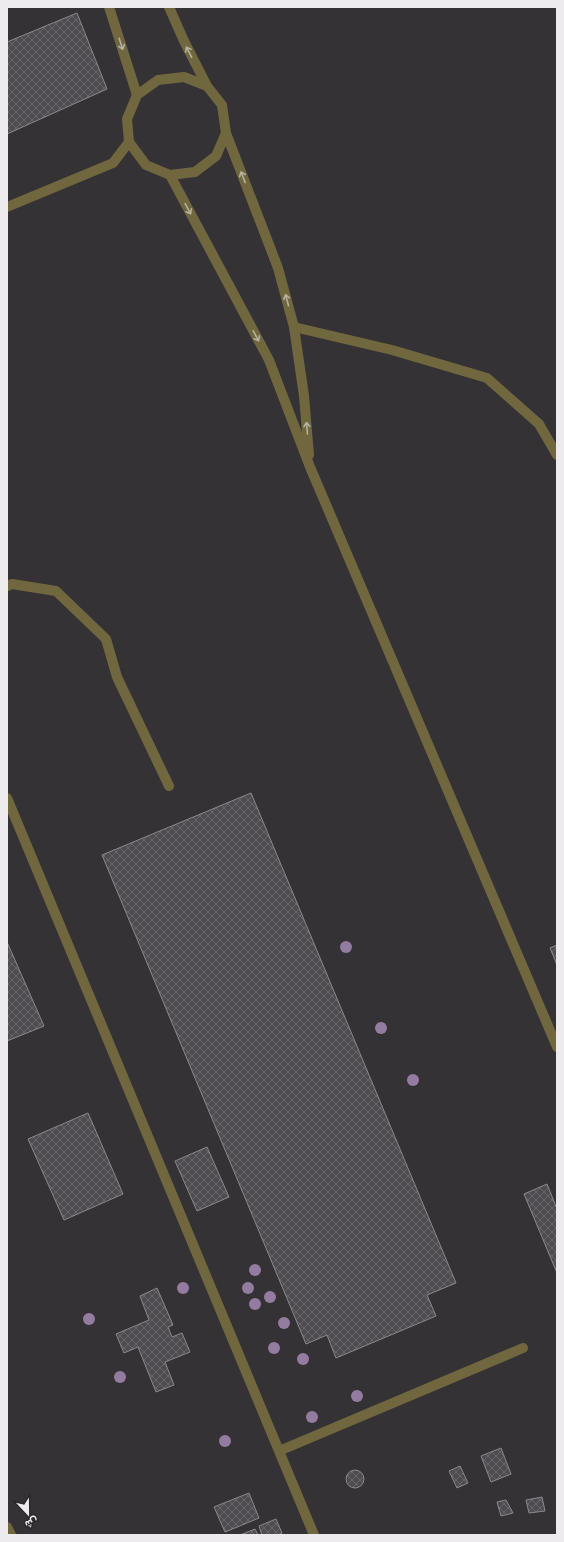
<svg xmlns="http://www.w3.org/2000/svg" width="564" height="1542" font-family="Roboto,Vazirmatn,sans-serif">
  <style>
    .building { fill: url(#building-cross-hatch); stroke: #8b898d }
    .lines { fill: none; stroke-linecap: round; stroke-linejoin: round }
    .minor { stroke: #71673f; stroke-width: 10 }
    .tree { fill: #947ca1 }
    .oneway { stroke: #b5b09f }
  </style>
  <defs>
    <pattern id="building-cross-hatch" width="8" height="8" patternUnits="userSpaceOnUse"><rect width="8" height="8" fill="#4e4c50"/><path d="M0 0l8 8M0 8l8-8" fill="none" stroke="#68666a"/></pattern>
  </defs>
  <rect width="100%" height="100%" fill="#343235"/>
  <path class="building" d="M77,13L107,89L7,134V42Z
    M251,793L456,1283L427,1295L436,1316L336,1358L327,1335L306,1344L102,855Z
    M7,942L44,1026L7,1041Z
    M557,945V965L550,948Z
    M88,1113L123,1194L64,1220L28,1139Z
    M207,1147L229,1197L197,1211L175,1161Z
    M547,1184L557,1209V1273L524,1194Z
    M157,1288L173,1325L168,1327L172,1337L182,1333L190,1352L165,1362L174,1385L156,1392L138,1347L124,1353L116,1334L149,1320L140,1296Z
    M501,1448L511,1474L491,1482L481,1456Z
    M460,1466L468,1483L457,1488L449,1471Z
    M346 1479a9 9 0 1 1 18 0a9 9 0 1 1-18 0Z
    M249,1493L259,1518L225,1532L214,1507Z
    M542,1497L545,1511L529,1513L526,1500Z
    M506,1500L513,1513L501,1516L497,1502Z
    M276,1519L282,1533L278,1535H262L259,1526Z
    M255,1529L258,1535H240Z"/>
  <g class="lines">
    <path class="minor" d="M109,7L137,95
      M169,7L184,41L207,86
      M226,133L278,268L294,327L304,396L309,455
      M170,175L269,360L310,467L557,1047
      M7,207L113,163L129,142L127,119L137,95L158,80L184,77L207,86L222,105L226,133L216,156L195,172L170,175L146,165L129,142
      M294,327L392,350L487,378L539,424L557,455
      M7,586L12,584L56,591L106,639L117,677L169,786
      M7,798L314,1535
      M279,1451L523,1348
      M7,1527L11,1535"/>
  </g>
  <g class="tree">
    <circle cx="346" cy="947" r="6"/>
    <circle cx="381" cy="1028" r="6"/>
    <circle cx="413" cy="1080" r="6"/>
    <circle cx="255" cy="1270" r="6"/>
    <circle cx="183" cy="1288" r="6"/>
    <circle cx="248" cy="1288" r="6"/>
    <circle cx="270" cy="1297" r="6"/>
    <circle cx="255" cy="1304" r="6"/>
    <circle cx="89" cy="1319" r="6"/>
    <circle cx="284" cy="1323" r="6"/>
    <circle cx="274" cy="1348" r="6"/>
    <circle cx="303" cy="1359" r="6"/>
    <circle cx="120" cy="1377" r="6"/>
    <circle cx="357" cy="1396" r="6"/>
    <circle cx="312" cy="1417" r="6"/>
    <circle cx="225" cy="1441" r="6"/>
  </g>
  <defs><path id="oneway-shaft" d="M-6 0H5M1.5-3L5.5 0L1.5 3" fill="none" stroke-width="1.6" stroke-linecap="round" stroke-linejoin="round"/></defs>
  <g class="oneway">
    <use href="#oneway-shaft" transform="translate(121 44) rotate(72)"/>
    <use href="#oneway-shaft" transform="translate(189 52) rotate(-117)"/>
    <use href="#oneway-shaft" transform="translate(243 177) rotate(-111)"/>
    <use href="#oneway-shaft" transform="translate(188 209) rotate(62)"/>
    <use href="#oneway-shaft" transform="translate(287 300) rotate(-105)"/>
    <use href="#oneway-shaft" transform="translate(256 336) rotate(62)"/>
    <use href="#oneway-shaft" transform="translate(307 428) rotate(-94)"/>
  </g>
  <rect width="564" height="1542" fill="none" stroke="#edebed" stroke-width="16"/>
  <g transform="translate(28 1514) rotate(158)" stroke="#2a282b" stroke-width="3" paint-order="stroke">
  <path d="M0-3L7 15L0 10L-7 15Z" fill="#edebed"/>
  <text y="-6" font-size="11" font-weight="bold" text-anchor="middle" fill="#edebed">ش</text>
  </g>
</svg>
